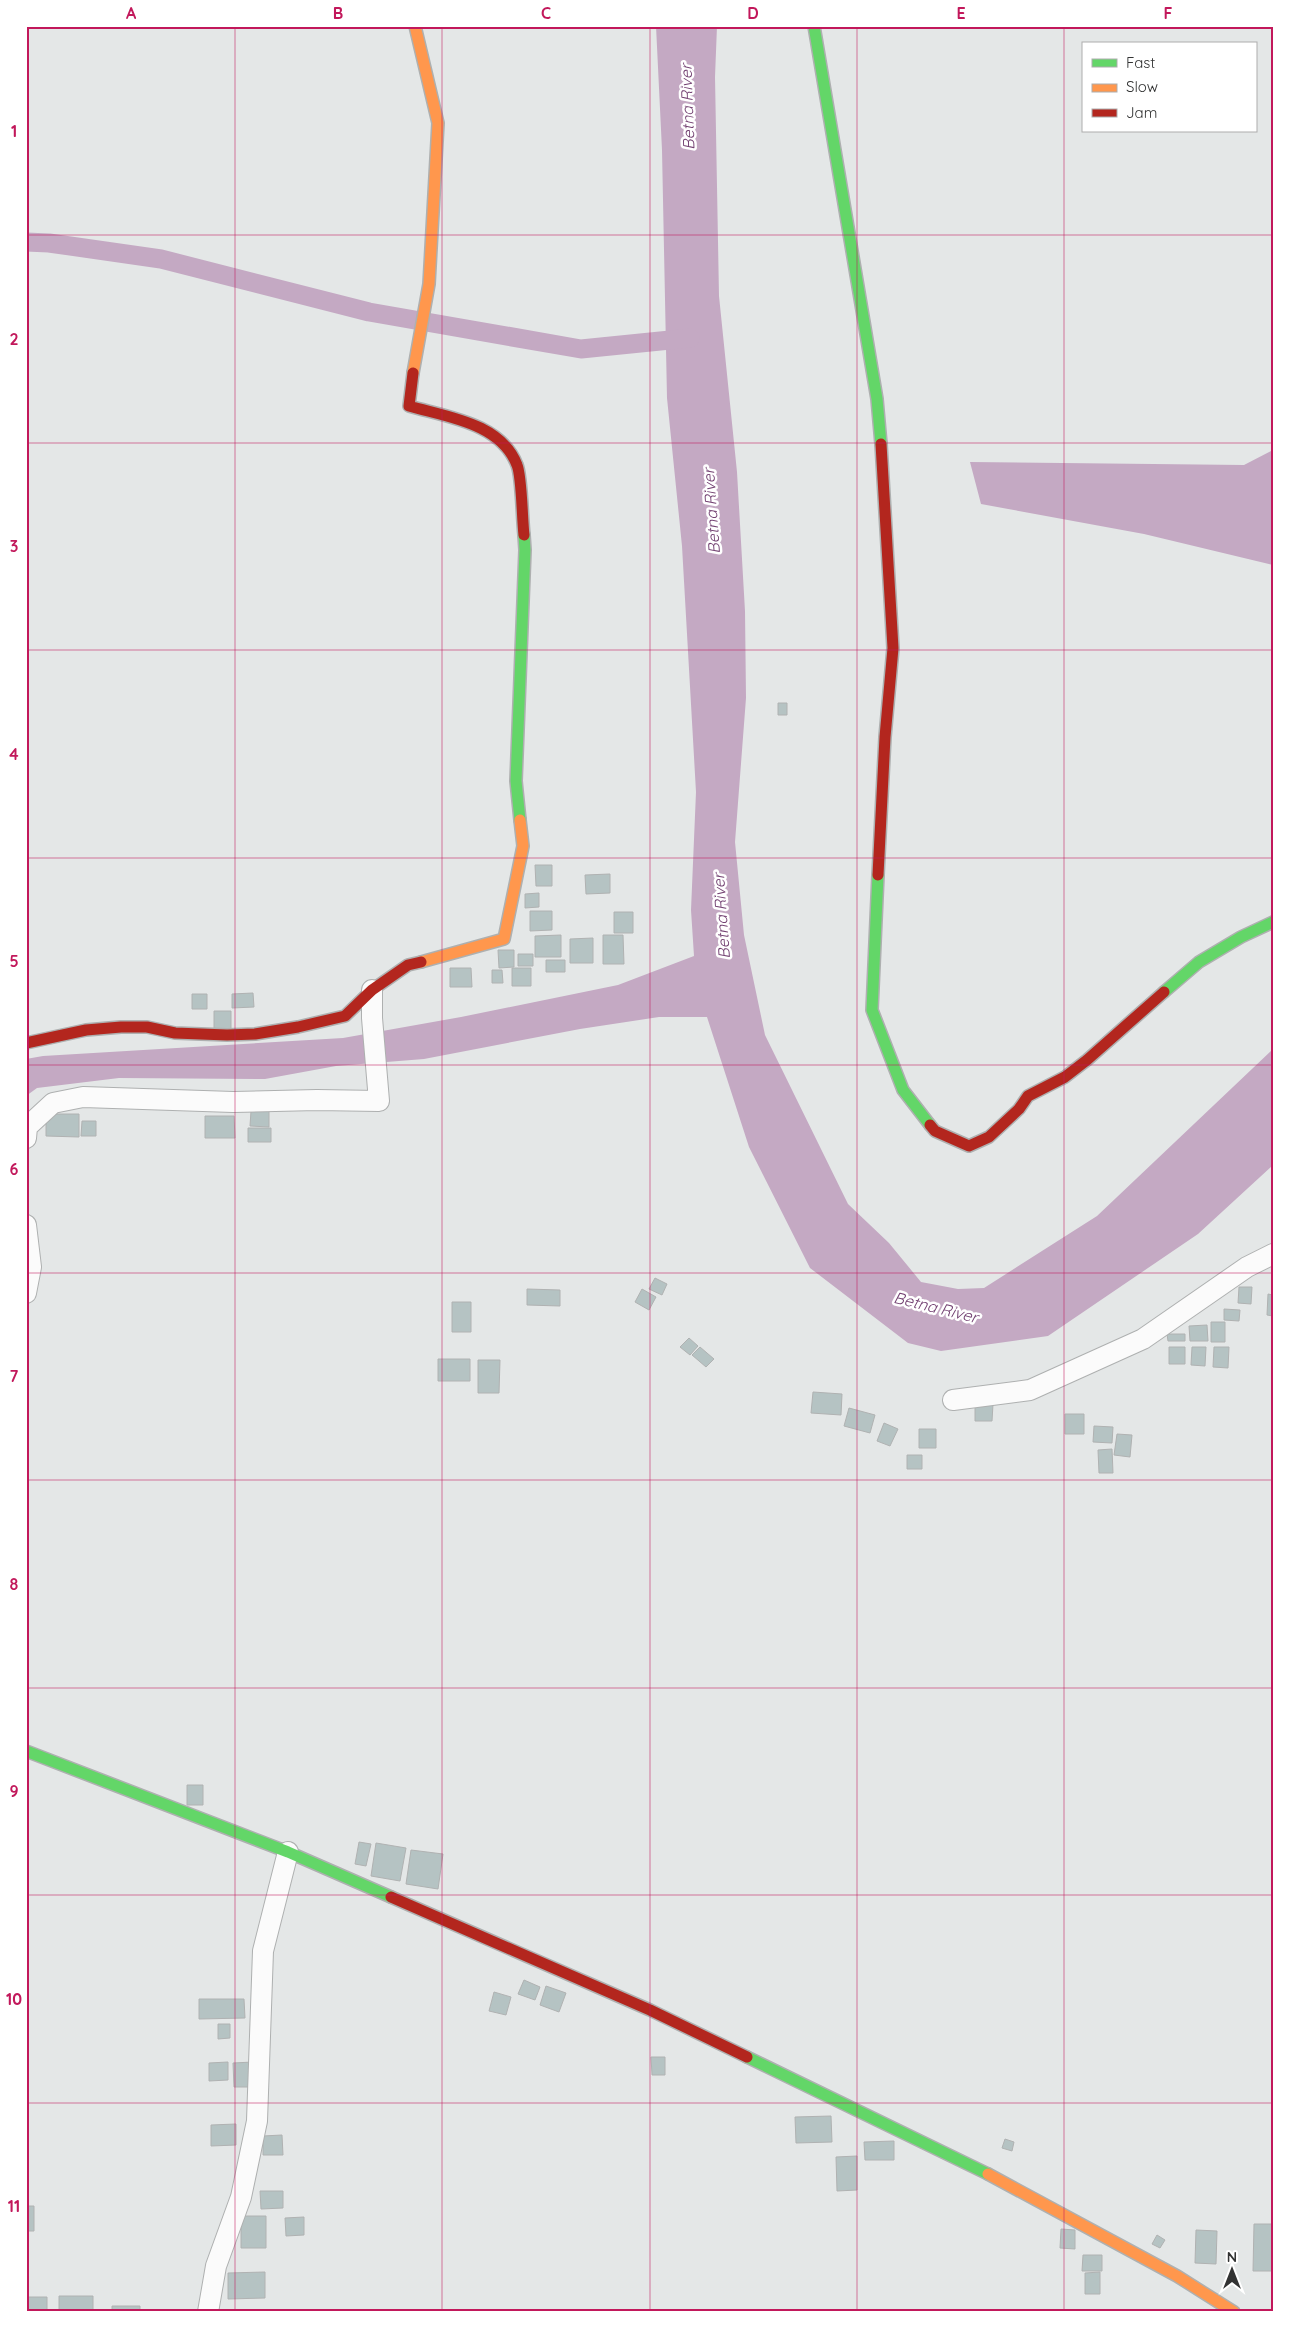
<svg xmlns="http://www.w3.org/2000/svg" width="1299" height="2338" font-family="Quicksand,sans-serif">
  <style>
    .water { fill: #c4a9c3 }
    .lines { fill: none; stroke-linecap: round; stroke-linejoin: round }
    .canal { stroke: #c4a9c3; stroke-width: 19 }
    .building { fill: #b5c3c3; stroke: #b0b2b2 }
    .street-casing { stroke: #aeb0b0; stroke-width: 22 }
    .fast-casing { stroke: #aeb0b0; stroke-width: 14 }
    .slow-casing { stroke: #aeb0b0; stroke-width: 14 }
    .jam-casing { stroke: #aeb0b0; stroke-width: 14 }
    .street { stroke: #fbfbfb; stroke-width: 20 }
    .fast { stroke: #63d668; stroke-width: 11 }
    .slow { stroke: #ff974d; stroke-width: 11 }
    .jam { stroke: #b3261e; stroke-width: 11 }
    .grid { fill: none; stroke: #c2185b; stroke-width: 1; stroke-opacity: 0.55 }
    .labels { text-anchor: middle; stroke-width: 5; stroke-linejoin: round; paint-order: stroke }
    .water-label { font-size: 16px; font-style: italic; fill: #724071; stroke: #fff }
    .neatline { fill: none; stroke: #c2185b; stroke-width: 2 }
    .grid-label { font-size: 16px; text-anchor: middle; font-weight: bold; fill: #c2185b }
  </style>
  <rect width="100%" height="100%" fill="#e4e7e7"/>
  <path class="water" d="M656,26H717L715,77L719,296L737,472L745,611L746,698L735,842L744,935L765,1035L848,1204L889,1243L921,1282L958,1289L984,1288L1097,1216L1273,1049V1165L1198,1234L1048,1336L941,1351L908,1343L810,1268L749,1147L707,1017H659L580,1029L424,1059L336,1066L265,1079L119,1078L37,1088L26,1096V1059L43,1056L343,1038L461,1017L618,985L694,956L691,910L696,792L682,546L667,398L662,150Z
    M1273,450V565L1144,534L981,504L970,462L1244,465Z"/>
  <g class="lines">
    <path class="canal" d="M26,242L49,243L161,259L369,312L581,349L690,338"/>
  </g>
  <path class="building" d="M778,703H787V715H778Z
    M535,865H552V886H536Z
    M610,874V893L586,894L585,875Z
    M539,893V907L525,908V894Z
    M530,911H552V930L530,931Z
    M614,912H633V933H614Z
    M561,935V957H535V936Z
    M603,935H623L624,964H603Z
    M593,938V963H570V939Z
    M498,950H514V967L499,968Z
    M518,954H533V966H518Z
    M546,960H565V972H546Z
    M450,968H471L472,987H450Z
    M512,968H531V986H512Z
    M492,970H502L503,983H492Z
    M253,993L254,1007L232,1008V994Z
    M192,994H207V1009H192Z
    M214,1011H231V1033H214Z
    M251,1111H269V1127L250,1126Z
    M46,1114H79V1137L46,1136Z
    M205,1116H234L235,1138H205Z
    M82,1121H96V1136H81Z
    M248,1128H271V1142H248Z
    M655,1278L667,1284L662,1295L649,1289Z
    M1239,1287H1252L1251,1304L1238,1303Z
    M527,1289L560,1290V1306L527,1305Z
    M642,1289L656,1297L649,1310L635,1302Z
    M1268,1294L1273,1295V1316L1267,1315Z
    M452,1302H471V1332H452Z
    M1224,1309L1240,1310L1239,1321L1224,1320Z
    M1211,1322H1225V1342H1211Z
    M1207,1325L1208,1341H1190L1189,1326Z
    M1167,1334H1185V1341H1168Z
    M689,1338L698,1346L690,1355L680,1347Z
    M700,1347L714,1359L706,1367L692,1355Z
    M1169,1347H1185V1364H1169Z
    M1192,1347H1206L1205,1366L1191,1365Z
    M1214,1347H1229L1228,1368L1213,1367Z
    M438,1359H470V1381H438Z
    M478,1360H500L499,1393H478Z
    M813,1392L842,1394L841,1415L811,1413Z
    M975,1404H993L992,1421H975Z
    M849,1408L875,1415L870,1433L844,1426Z
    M1065,1414H1084V1434H1065Z
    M884,1423L898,1429L890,1446L877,1441Z
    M1094,1426L1113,1427L1112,1443L1093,1442Z
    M919,1429H936V1448H919Z
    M1117,1434L1132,1435L1130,1457L1114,1455Z
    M1112,1449L1113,1473H1099L1098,1450Z
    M907,1455H922V1469H907Z
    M187,1785H203V1805H187Z
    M359,1842L371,1844L366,1866L355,1864Z
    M376,1843L406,1848L400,1881L371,1876Z
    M411,1850L443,1854L438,1889L406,1884Z
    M524,1980L540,1987L535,2000L518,1994Z
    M546,1986L566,1993L559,2012L540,2005Z
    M494,1992L511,1997L506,2015L489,2011Z
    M199,1999H244L245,2018L199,2019Z
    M218,2024H230V2038L218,2039Z
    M651,2057H665V2075H652Z
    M228,2062V2080L209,2081V2063Z
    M253,2062V2087H234L233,2063Z
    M831,2116L832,2142L796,2143L795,2117Z
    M236,2124V2145L211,2146V2125Z
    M282,2135L283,2155H263V2136Z
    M1005,2139L1014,2142L1012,2151L1002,2148Z
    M894,2141V2160H865L864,2142Z
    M857,2156V2190L837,2191L836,2157Z
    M260,2191H283V2208L261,2209Z
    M26,2206H34V2231H26Z
    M241,2216H266V2248H241Z
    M304,2217V2235L286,2236L285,2218Z
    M1254,2224H1273L1272,2271H1253Z
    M1061,2229L1075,2230V2249L1060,2248Z
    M1196,2230L1217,2231L1216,2264L1195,2263Z
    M1157,2235L1165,2240L1160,2248L1152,2244Z
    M1083,2255H1102V2271H1082Z
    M265,2272V2298L228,2299V2273Z
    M1100,2272V2294H1085V2273Z
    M59,2296H93V2312H59Z
    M26,2297H47V2312H26Z
    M112,2306H140V2312H112Z"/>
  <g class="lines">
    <g class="street-casing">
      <path id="street" d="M26,1138L27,1127L53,1103L83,1097L233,1102L317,1100L379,1101L372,1018V990
        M26,1225L31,1267L26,1293
        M953,1400L1030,1390L1143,1339L1247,1267L1273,1254
        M208,2312L216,2266L241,2197L257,2121L263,1951L288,1852"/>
    </g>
    <g class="fast-casing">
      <path id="fast" d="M814,26L877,399L881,444
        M520,820L516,781L525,550L524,535
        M878,875L872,1010L903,1090L930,1125
        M1164,992L1199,962L1241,937L1273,922
        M26,1751L288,1852L391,1897
        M747,2057L988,2174"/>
    </g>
    <g class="slow-casing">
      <path id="slow" d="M413,373L429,284L438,123L415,26
        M421,962L504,939L523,846L520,820
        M988,2174L1177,2276L1234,2312"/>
    </g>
    <g class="jam-casing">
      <path id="jam" d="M413,373L409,406C447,417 501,423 517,465C522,477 522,519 524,535
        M878,875L885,737L893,648L881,444
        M26,1043L86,1030L121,1027H147L175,1033L227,1035L255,1034L298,1027L345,1016L372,990L408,965L421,962
        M930,1125L935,1131L969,1146L989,1137L1019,1109L1028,1096L1065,1077L1087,1060L1164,992
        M391,1897L650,2010L747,2057"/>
    </g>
    <use href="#street" class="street"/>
    <use href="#fast" class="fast"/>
    <use href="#slow" class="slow"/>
    <use href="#jam" class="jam"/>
  </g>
  <path class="grid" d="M235,26V2312M442,26V2312M650,26V2312M857,26V2312M1064,26V2312M26,235H1273M26,443H1273M26,650H1273M26,858H1273M26,1065H1273M26,1273H1273M26,1480H1273M26,1688H1273M26,1895H1273M26,2103H1273"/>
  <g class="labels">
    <g class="water-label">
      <text transform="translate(687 107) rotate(-92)" y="6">Betna River</text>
      <text transform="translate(711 511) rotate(-94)" y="6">Betna River</text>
      <text transform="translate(721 916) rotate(-94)" y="6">Betna River</text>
      <text transform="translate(936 1307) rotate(14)" y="6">Betna River</text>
    </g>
  </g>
  <rect width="1299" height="2338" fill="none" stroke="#ffffff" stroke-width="55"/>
  <rect x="1082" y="42" width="175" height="90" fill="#ffffff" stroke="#adadad"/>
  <rect x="1092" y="59" width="25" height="8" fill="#63d668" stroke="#adadad"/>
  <text x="1126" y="68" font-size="15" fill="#323333">Fast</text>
  <rect x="1092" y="84" width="25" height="8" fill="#ff974d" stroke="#adadad"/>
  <text x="1126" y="92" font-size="15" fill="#323333">Slow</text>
  <rect x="1092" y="109" width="25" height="8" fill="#b3261e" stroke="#adadad"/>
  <text x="1126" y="118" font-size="15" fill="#323333">Jam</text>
  <g transform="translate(1232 2270)" stroke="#ffffff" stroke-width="4" paint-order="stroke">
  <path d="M0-4L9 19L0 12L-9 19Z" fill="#323333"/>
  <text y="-8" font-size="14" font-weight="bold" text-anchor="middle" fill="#323333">N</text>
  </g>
  <rect x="28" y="28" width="1244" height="2282" class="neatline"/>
  <g class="grid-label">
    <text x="131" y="19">A</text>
    <text x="338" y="19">B</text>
    <text x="546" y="19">C</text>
    <text x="753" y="19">D</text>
    <text x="961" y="19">E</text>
    <text x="1168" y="19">F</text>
    <text x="14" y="137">1</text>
    <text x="14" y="345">2</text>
    <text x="14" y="552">3</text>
    <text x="14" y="760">4</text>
    <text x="14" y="967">5</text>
    <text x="14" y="1175">6</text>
    <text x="14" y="1382">7</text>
    <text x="14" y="1590">8</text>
    <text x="14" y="1797">9</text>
    <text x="14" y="2005">10</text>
    <text x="14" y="2212">11</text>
  </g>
</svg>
